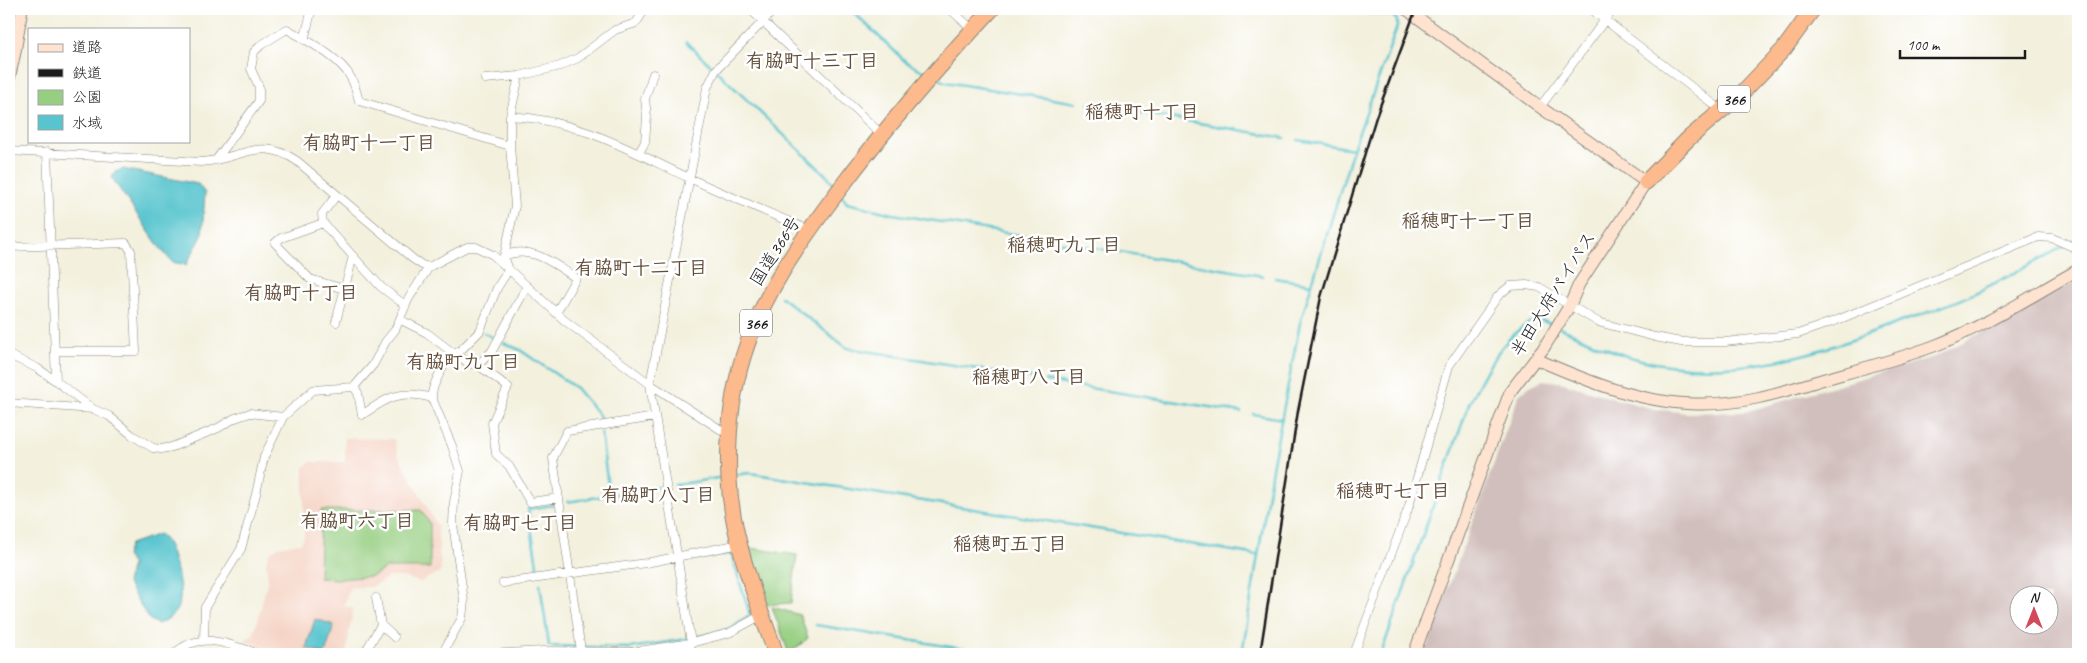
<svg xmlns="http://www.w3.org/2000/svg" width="2087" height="663" font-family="Caveat,'Klee One',sans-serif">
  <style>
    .built { fill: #f5d2c2 }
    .industrial { fill: #d1bfbd; fill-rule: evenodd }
    .green { fill: #97cf82; stroke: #5a764f }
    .water { fill: #57c4ce; stroke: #3a7075 }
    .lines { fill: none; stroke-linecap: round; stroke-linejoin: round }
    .stream { stroke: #57c4ce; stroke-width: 2.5 }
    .street-casing { stroke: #88867c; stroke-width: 9 }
    .secondary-casing { stroke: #88867c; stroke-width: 13 }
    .highway-casing { stroke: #88867c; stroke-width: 17 }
    .street { stroke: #fff; stroke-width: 8 }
    .secondary { stroke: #fee3d1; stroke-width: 11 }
    .highway { stroke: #fcba8d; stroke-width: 15 }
    .rail { stroke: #1c1c1c; stroke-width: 2.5 }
    .labels { text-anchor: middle; stroke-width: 5; stroke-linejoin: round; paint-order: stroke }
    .shield { fill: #fff; stroke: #606060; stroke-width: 1 }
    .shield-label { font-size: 16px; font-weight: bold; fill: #1c1c1c }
    .street-label { font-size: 18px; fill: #1c1c1c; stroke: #fff }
    .neighbourhood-label { font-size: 19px; font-weight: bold; fill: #624d38; stroke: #fff }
  </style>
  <rect width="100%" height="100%" fill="#fff"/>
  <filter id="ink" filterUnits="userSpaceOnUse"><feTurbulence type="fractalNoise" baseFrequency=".02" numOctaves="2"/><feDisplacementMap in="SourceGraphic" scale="10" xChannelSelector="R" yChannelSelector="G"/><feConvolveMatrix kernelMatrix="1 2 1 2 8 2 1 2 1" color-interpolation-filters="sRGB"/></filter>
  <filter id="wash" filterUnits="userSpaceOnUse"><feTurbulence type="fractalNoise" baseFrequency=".0096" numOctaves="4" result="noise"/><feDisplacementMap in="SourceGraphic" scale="20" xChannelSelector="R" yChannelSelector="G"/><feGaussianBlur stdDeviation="1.12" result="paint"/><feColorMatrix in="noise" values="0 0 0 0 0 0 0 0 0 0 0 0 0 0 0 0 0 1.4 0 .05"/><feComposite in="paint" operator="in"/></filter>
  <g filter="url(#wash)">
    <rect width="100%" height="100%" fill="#f3f0dd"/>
    <path class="built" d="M345,438L394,439L399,457L437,525L441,571L420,582L403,577H389L372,587H350L344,606L353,608L346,654H289L244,641L253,634L258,620L268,579L266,563L270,552L278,547L301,543L304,537V468L310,462H345Z"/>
    <path class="industrial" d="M2078,280V654H1424L1519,395L1530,386L1543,380L1564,383L1608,397L1654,409L1687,413L1745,412L1937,356ZM2020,596H2050V626H2020Z"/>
    <path class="green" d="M321,510H421L430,524V568H386L373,576L340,579L319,578Z
      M745,547L797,555L791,603L766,605Z
      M772,607L800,615L808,638L789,654Z"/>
    <path class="water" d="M123,169L198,184L205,193L202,236L186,265L172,262L160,248L112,178L115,172Z
      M159,534C170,542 171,553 175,565C182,590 187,614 157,624L149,619L127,583L132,564L126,556L130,544Z
      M315,619L334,625L325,654L306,648Z"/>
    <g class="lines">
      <path class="stream" d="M850,9L906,62L925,72
        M686,42L828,177L836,188
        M939,79L945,82L1077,103
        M1089,104L1285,138
        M1298,140L1353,149
        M842,196L847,203L893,214L1263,276
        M2071,243L2078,238
        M1275,278L1312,284
        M781,297L847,348L1033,378
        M1560,328C1584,338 1612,353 1637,359C1726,382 1815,356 1898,323C1925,313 1953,304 1979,291C2008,277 2037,261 2066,245
        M484,333L492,337
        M504,343L520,350L576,388L599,415L600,419
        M1045,381L1241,412
        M1253,414L1282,419
        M601,433L609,495
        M734,475L750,473L1258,555
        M675,485L724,477
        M567,502L660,487
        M538,571L528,509L553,505
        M540,584L549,646L630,648L687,639L727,630L750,615L731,554L686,559
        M816,625L989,653
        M1242,654L1273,463L1300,323L1353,149L1397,27V20L1393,16L1344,9
        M1381,654L1469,404C1485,372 1503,333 1538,319L1553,325"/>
    </g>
  </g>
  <g filter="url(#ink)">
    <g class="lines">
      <g class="street-casing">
        <path id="street" d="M750,9L881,134
          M950,9L972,29
          M1591,9L1721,110
          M304,40L312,9
          M485,79L519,76L560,66L578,58L615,30L636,23L645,9
          M1540,107L1613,9
          M510,116C578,120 629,150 689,178C729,196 769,213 809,230
          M9,151L201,162C240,160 259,135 297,161L413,259L422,265L429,267
          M47,152L56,381L93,409L109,416L132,435L153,448L161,449L172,447L218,428L235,418L250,413L283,417
          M639,153L645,142L647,117L645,99L653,74
          M216,160L259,101V87L251,69L254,52L261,45L287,29C306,40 341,58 351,78C355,85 357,93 359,101L510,146
          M336,196L322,214L323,223L281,238L275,243L310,279L344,289
          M323,223L381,287L405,305
          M9,247L126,243L131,251L136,351H56
          M504,256C531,244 554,264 576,278L556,313
          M508,267L504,256L515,206L510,146V116L519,76
          M401,320L427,333L452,352
          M336,322L353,256
          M457,354L468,363L478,365L508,387L492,423L496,454L509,466L530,502L559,498
          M9,355L37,368L56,381
          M478,365L492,351L527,286
          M354,387L358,393L362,415C388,397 401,389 432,398L452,446L460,471L454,502L453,524L464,601L462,618L442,654
          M432,398C430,386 446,363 452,352L457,354L480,331L497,288L509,269
          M9,403L93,409
          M503,583L646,563L740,544
          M381,625L394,637
          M204,639L205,607L241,549L256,494L264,457L283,417L313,390L354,387L373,365L386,341L395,330L409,298L429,267L467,247H476L493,255L564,320L650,384L729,435
          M581,651L553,458L567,431L655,417
          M174,654C202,629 229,645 260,654
          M364,654L381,625L376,598
          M488,654L544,651L632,652L691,643L729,633L762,615
          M689,654L691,643L650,384L707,88L716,70L775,9
          M1354,654L1408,509L1449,366L1498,296L1510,286L1526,285L1539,287L1598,322L1655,337L1681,342H1725L1798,334L1840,319L2038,237L2052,238L2078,249"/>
      </g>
      <g class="secondary-casing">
        <path id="secondary" d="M1406,9L1540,107L1646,182L1579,284L1570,305L1543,349L1510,392L1414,654
          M9,79L15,52L22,9
          M1536,359C1587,381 1640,403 1696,404C1740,405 1776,394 1818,381C1857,370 1896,360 1934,346C1984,327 2031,296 2078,270"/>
      </g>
      <g class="highway-casing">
        <path id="highway" d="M1646,182L1688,139L1742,93L1784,49L1813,9
          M776,654C756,598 732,540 729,480C727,438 731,396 743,357C762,294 800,242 839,190C886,127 938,67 992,9"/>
      </g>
      <use href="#street" class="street"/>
      <use href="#secondary" class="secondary"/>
      <use href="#highway" class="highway"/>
      <path class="rail" d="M1260,654L1298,411L1321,297L1376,117L1416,9"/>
    </g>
  </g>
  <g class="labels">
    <g class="shield">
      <rect x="1718" y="85.5" width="32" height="27" rx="4"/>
      <rect x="740" y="309.5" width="32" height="27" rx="4"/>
    </g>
    <g class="shield-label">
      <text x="1734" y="105">366</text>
      <text x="756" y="329">366</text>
    </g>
    <g class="street-label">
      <text transform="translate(775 251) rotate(-58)" y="6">国道366号</text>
      <text transform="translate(1553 294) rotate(-58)" y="6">半田大府パイパス</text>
    </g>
    <g class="neighbourhood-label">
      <text x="812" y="67">有脇町十三丁目</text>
      <text x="1142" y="118">稲穂町十丁目</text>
      <text x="369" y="149">有脇町十一丁目</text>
      <text x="1468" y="227">稲穂町十一丁目</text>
      <text x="1064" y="251">稲穂町九丁目</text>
      <text x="641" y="274">有脇町十二丁目</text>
      <text x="301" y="299">有脇町十丁目</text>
      <text x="463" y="368">有脇町九丁目</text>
      <text x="1029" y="383">稲穂町八丁目</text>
      <text x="1393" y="497">稲穂町七丁目</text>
      <text x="658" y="501">有脇町八丁目</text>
      <text x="357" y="527">有脇町六丁目</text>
      <text x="520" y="529">有脇町七丁目</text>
      <text x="1010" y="550">稲穂町五丁目</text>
    </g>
  </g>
  <rect width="2087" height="663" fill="none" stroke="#fff" stroke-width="30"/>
  <rect x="28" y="28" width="162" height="115" fill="#ffffff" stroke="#a4a4a4"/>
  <rect x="38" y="44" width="25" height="8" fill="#fee3d1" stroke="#a4a4a4"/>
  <text x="72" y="52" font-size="15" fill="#1c1c1c">道路</text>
  <rect x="38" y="69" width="25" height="8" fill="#1c1c1c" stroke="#a4a4a4"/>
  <text x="72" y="78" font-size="15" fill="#1c1c1c">鉄道</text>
  <rect x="38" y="90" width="25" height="15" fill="#97cf82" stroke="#a4a4a4"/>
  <text x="72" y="102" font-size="15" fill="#1c1c1c">公園</text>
  <rect x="38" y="115" width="25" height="15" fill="#57c4ce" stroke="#a4a4a4"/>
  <text x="72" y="128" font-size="15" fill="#1c1c1c">水域</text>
  <g transform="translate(2034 610)"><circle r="24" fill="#ffffff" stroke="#a4a4a4"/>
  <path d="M0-4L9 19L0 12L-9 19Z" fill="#d1495b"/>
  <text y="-8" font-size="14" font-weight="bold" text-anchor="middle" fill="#1c1c1c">N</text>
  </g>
  <path d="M1900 50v8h125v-8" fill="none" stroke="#1c1c1c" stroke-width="2.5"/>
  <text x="1907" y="50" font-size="15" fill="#1c1c1c" stroke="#ffffff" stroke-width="4" paint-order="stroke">100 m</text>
</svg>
